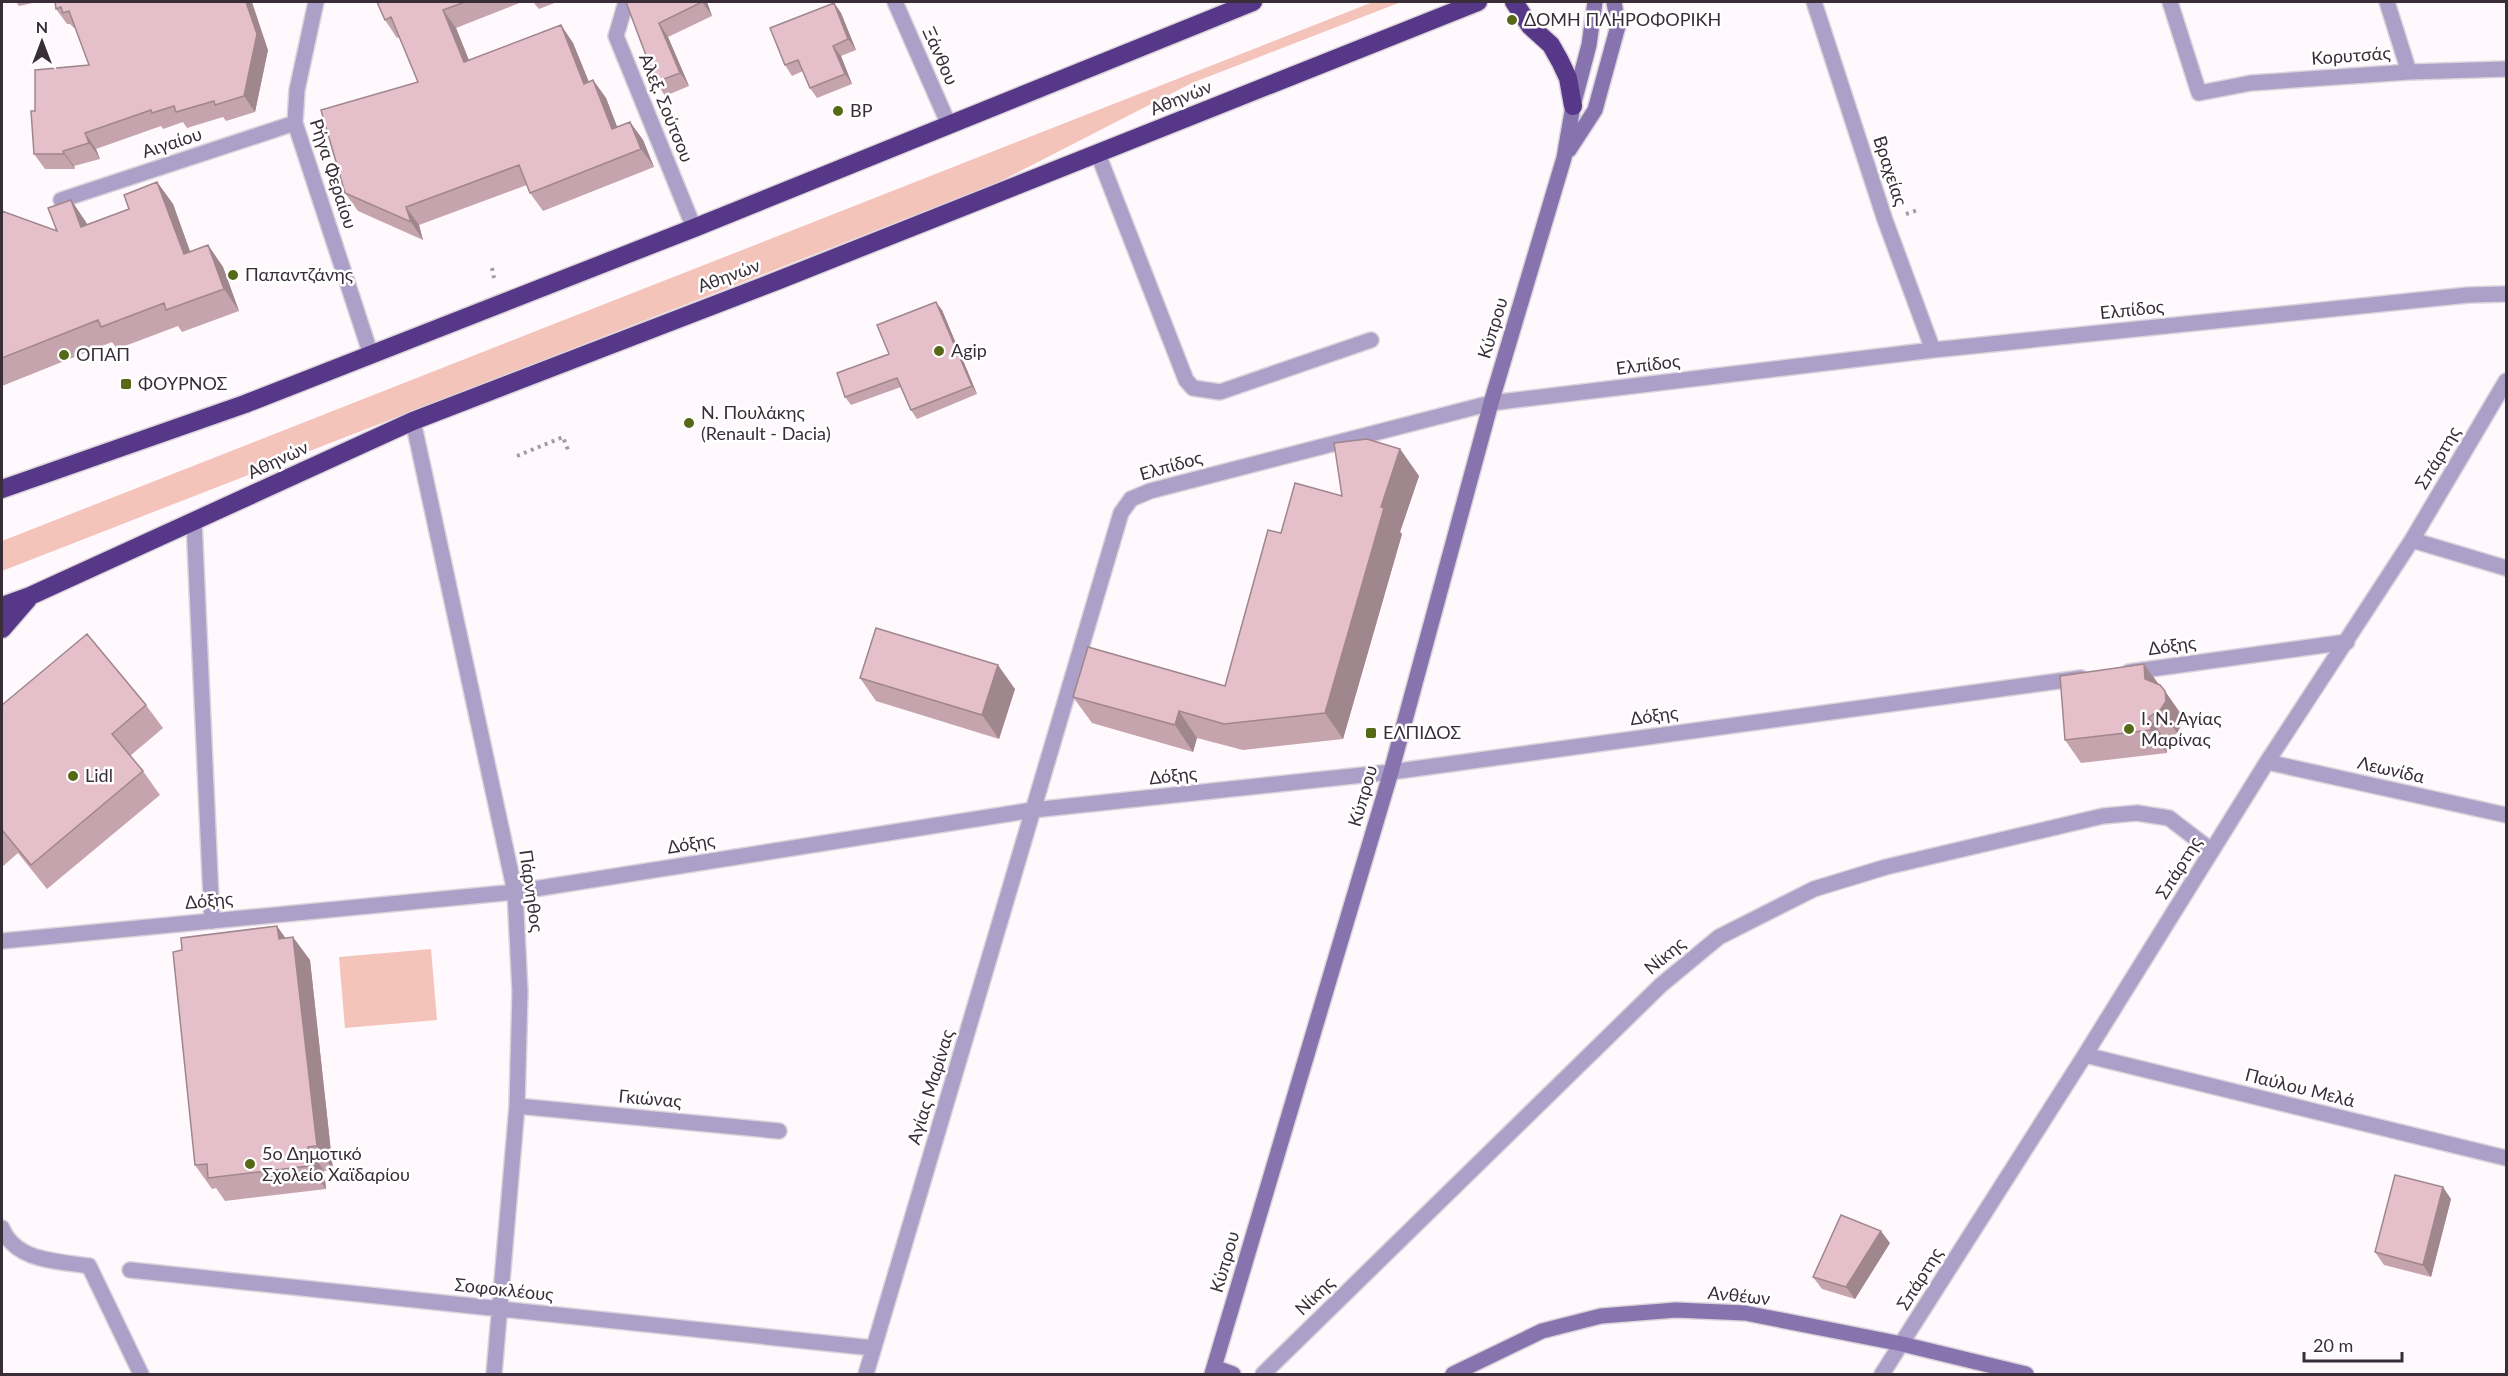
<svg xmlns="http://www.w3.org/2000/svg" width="2508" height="1376" font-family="Lato,sans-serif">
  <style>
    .green { fill: #f4c3ba }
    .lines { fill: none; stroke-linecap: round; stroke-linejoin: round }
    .lane-casing { stroke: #dbd4da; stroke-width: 18 }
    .street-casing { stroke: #dbd4da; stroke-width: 18 }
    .secondary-casing { stroke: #dbd4da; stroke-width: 18 }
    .highway-casing { stroke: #dbd4da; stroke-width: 21 }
    .path { stroke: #a39ba2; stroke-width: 4; stroke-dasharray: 3 4.5; stroke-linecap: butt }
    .lane { stroke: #aca0c9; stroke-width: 15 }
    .street { stroke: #aca0c9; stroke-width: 15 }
    .secondary { stroke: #8774ae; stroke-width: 15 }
    .highway { stroke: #573788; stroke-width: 18 }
    .wall { fill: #c5a4ad }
    .shaded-wall { fill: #a0868d }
    .building { fill: #e5bfc9; stroke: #a0868d; stroke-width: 1.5 }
    .poi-dot { fill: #556917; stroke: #fff; stroke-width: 2 }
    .labels { text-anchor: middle; stroke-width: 5; stroke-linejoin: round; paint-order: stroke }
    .poi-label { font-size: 18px; fill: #392e38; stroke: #fff; text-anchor: start }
    .street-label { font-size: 18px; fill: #392e38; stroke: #fff }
  </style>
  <rect width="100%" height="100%" fill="#fff9fe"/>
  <path class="green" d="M1373,2H1401L1192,83L997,183L2,571V541Z
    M431,949L437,1020L345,1028L339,957Z"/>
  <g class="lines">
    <g class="lane-casing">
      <path id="lane" d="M1098,154L1186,380L1193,388L1220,392L1371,340
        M194,521L212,921"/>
    </g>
    <g class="street-casing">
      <path id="street" d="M316,2L297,90L295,123L371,355
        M626,2L616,36L694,228
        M895,2L949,125
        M1814,2L1885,220L1933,350
        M2170,2L2199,93L2251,83L2409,72L2506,69
        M2387,2L2409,72
        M61,200L295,123
        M413,421L515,892L520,992L517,1106L494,1374
        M2412,540L2506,568
        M2129,672L2347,642
        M2267,762L2506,815
        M2,941L515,892L1033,810L1391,772L2081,678
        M2085,1055L2506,1158
        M517,1106L779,1131
        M2,1228C16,1262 58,1261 89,1266L141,1374
        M130,1270L873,1348
        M866,1374L1121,513L1131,499L1150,491L1491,403L1933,350L2468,295L2506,294
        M1263,1374L1661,985L1719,937L1814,889L1886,867L2103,816L2137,813L2169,818L2212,851
        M1882,1374L2085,1055L2267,762L2412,540L2506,381"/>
    </g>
    <g class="secondary-casing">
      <path id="secondary" d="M1569,150L1595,110L1618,26L1614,2
        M1214,1367L1233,1374
        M1212,1374L1391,772L1491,403L1564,158L1573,106L1589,45L1595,2
        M1453,1374L1542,1331L1601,1316L1676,1310L1745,1313L1902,1344L2026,1374"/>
    </g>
    <g class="highway-casing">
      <path id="highway" d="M1514,2L1530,26L1551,45L1560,61L1568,78L1573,106
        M2,489L245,404L694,228L1253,2
        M2,606L30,596L413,421L779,280L1478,2
        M2,629L28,599"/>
    </g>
    <path class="path" d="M1906,214L1918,210
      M492,268L494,278
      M517,456L563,437L568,450"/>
    <use href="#lane" class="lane"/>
    <use href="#street" class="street"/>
    <use href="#secondary" class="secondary"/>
    <use href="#highway" class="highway"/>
  </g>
  <path class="wall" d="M16,2H37L19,6Z
    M55,2L268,50L255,112L226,121L223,117L187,128L183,122L163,129L161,126L96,149L100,159L74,166L75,169H45L34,154L35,111L89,65L76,28H74L70,24H67L56,9Z
    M377,2H522L456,28L469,61L561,25L573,43L589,82L593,80L606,98L617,127L630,122L643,140L654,167L543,211L530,193L527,185L419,225L423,240L358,211L345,193L418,82L399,37L397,38L385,20Z
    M533,2H557L539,9Z
    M626,2H707L712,16L668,37L689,86L665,96L656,82Z
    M834,3L841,13L856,50L841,56L852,84L817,98L810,88L803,71L792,76L785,65Z
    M157,182L173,204L190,252L208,245L223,267L239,311L182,332L178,326L117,349L112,342L2,386V211L57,231L71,200L87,224L129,209Z
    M942,310L977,394L917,419L911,410L901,387L851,405L845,397L889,354Z
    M1400,449L1419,476L1400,532L1402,534L1343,739L1243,750L1197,738L1193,752L1092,723L1073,697L1225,686L1281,533L1342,496Z
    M2144,664L2181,714L2182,724L2177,733L2166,741L2167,753L2081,763L2065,740Z
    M860,678L1015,689L999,739L876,701Z
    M2,705H146L163,728L130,756L143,771L160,795L47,889L18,853L2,867Z
    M286,938L310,960L333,1170L324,1171L326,1189L225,1201L216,1188L212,1189L195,1165Z
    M2451,1199L2431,1277L2384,1265L2375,1252Z
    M1890,1243L1855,1299L1822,1289L1813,1277Z"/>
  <path class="shaded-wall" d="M246,2H252L268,50L255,112L244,96Z
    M702,2H707L712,16Z
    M834,3L841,13L856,50L848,39Z
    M443,10L456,28L477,80L464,62Z
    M659,23L668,37L689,86L680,73Z
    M561,25L573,43L597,102L584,84Z
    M833,46L841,56L852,84L845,74Z
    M593,80L606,98L625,147L612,129Z
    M630,122L643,140L654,167L641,149Z
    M85,133L96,149L100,159L89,143Z
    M63,151L74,166L75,169L64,154Z
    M157,182L173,204L199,276L184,254Z
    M71,200L86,222L97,249L81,227Z
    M406,207L419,225L423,240L411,222Z
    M208,245L223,267L239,311L224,289Z
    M936,302L942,310L977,394L972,386Z
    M1400,449L1419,476L1400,532L1402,534L1343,739L1325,713L1381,507Z
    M2144,664L2161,688L2145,679Z
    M998,665L1015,689L999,739L982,715Z
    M2165,691L2181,714L2182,724L2177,733L2161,709Z
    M1179,711L1197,738L1193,752L1175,725Z
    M2149,717L2166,741L2167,753L2151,730Z
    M277,926L294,950L279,939Z
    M293,937L310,960L333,1170L317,1146Z
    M308,1147L324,1171L326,1189L309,1166Z
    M2443,1187L2451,1199L2431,1277L2423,1265Z
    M1881,1231L1890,1243L1855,1299L1846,1287Z"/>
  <path class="building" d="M55,2H246L257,34L244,96L215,105L214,101L176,112L174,106L152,113L151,110L85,133L89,143L63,151L64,154H34L31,111H35V70L89,65L69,11L63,13L61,7L56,9Z
    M377,2H465L443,10L464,62L561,25L584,84L593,80L612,129L630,122L641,149L530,193L519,165L406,207L411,222L345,193L321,110L418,82L391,17L385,20Z
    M626,2H702L659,23L680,73L656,82Z
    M834,3L848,39L833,46L845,74L810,88L798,60L785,65L770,28Z
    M157,182L184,254L208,245L224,289L166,310L164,303L101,327L98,320L2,358V211L57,231L48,208L71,200L81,227L129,209L124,195Z
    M936,302L972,386L911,410L897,378L845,397L837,373L889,354L877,325Z
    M1367,439L1400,449L1381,507L1384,508L1325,713L1224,724L1179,711L1175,725L1073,697L1088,647L1225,686L1268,530L1281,533L1295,483L1342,496L1334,443Z
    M876,628L998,665L982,715L860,678Z
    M87,634L146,705L112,734L143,771L31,865L2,830V705Z
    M2144,664L2145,679L2160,685L2165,691L2166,701L2161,709L2149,717L2151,730L2065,740L2060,676Z
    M277,926L279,939L293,937L317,1146L308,1147L309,1166L208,1178L207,1164L195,1165L173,952L182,950L181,938Z
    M2395,1175L2443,1187L2423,1265L2375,1252Z
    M1841,1215L1881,1231L1846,1287L1813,1277Z"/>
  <g class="poi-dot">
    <circle cx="1512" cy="20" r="6"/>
    <circle cx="838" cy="111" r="6"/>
    <circle cx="233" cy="275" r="6"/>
    <circle cx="939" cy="351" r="6"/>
    <circle cx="64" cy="355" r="6"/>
    <rect x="120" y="378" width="12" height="12" rx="3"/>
    <circle cx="689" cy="423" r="6"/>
    <circle cx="2129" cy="729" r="6"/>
    <rect x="1365" y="727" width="12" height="12" rx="3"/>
    <circle cx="73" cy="776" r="6"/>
    <circle cx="250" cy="1164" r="6"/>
  </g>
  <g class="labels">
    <g class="poi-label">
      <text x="1524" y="26">ΔΟΜΗ ΠΛΗΡΟΦΟΡΙΚΗ</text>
      <text x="850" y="117">BP</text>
      <text x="245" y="281">Παπαντζάνης</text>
      <text x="951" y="357">Agip</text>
      <text x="76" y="361">ΟΠΑΠ</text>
      <text x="138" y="390">ΦΟΥΡΝΟΣ</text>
      <text x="701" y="419">Ν. Πουλάκης<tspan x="701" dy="21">(Renault - Dacia)</tspan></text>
      <text x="2141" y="725">Ι. Ν. Αγίας<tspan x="2141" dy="21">Μαρίνας</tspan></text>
      <text x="1383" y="739">ΕΛΠΙΔΟΣ</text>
      <text x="85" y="782">Lidl</text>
      <text x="262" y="1160">5ο Δημοτικό<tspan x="262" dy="21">Σχολείο Χαϊδαρίου</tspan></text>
    </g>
    <g class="street-label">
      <text transform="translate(940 56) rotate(66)" y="6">Ξάνθου</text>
      <text transform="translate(2351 56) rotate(-4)" y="6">Κορυτσάς</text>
      <text transform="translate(1181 98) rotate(-22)" y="6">Αθηνών</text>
      <text transform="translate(666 108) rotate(68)" y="6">Αλεξ. Σούτσου</text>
      <text transform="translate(172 143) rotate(-18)" y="6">Αιγαίου</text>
      <text transform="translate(1890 171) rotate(72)" y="6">Βραχείας</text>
      <text transform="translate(333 174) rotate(72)" y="6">Ρήγα Φεραίου</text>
      <text transform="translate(729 276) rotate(-20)" y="6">Αθηνών</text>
      <text transform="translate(2132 310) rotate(-6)" y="6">Ελπίδος</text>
      <text transform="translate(1493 328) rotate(-73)" y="6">Κύπρου</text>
      <text transform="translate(1648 365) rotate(-7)" y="6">Ελπίδος</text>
      <text transform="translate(2438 458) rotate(-59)" y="6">Σπάρτης</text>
      <text transform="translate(278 460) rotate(-25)" y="6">Αθηνών</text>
      <text transform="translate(1171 466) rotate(-16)" y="6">Ελπίδος</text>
      <text transform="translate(2172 646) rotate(-8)" y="6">Δόξης</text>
      <text transform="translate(1654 716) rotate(-8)" y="6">Δόξης</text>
      <text transform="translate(2391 770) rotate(13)" y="6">Λεωνίδα</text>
      <text transform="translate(1173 776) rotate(-6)" y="6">Δόξης</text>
      <text transform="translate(1363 796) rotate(-74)" y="6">Κύπρου</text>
      <text transform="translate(691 844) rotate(-9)" y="6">Δόξης</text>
      <text transform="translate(2179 868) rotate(-58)" y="6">Σπάρτης</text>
      <text transform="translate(531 891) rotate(82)" y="6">Πάρνηθος</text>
      <text transform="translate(209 901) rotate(-5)" y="6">Δόξης</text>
      <text transform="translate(1665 956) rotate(-40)" y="6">Νίκης</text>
      <text transform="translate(931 1087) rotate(-73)" y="6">Αγίας Μαρίνας</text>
      <text transform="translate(2300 1088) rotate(14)" y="6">Παύλου Μελά</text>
      <text transform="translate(650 1099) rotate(5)" y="6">Γκιώνας</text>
      <text transform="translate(1225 1262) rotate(-74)" y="6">Κύπρου</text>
      <text transform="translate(1920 1279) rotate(-58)" y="6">Σπάρτης</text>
      <text transform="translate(504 1290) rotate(6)" y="6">Σοφοκλέους</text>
      <text transform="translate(1315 1296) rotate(-44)" y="6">Νίκης</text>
      <text transform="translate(1739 1296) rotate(6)" y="6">Ανθέων</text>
    </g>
  </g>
  <rect width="2508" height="1376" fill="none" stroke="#392e38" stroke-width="6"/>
  <g transform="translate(42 42)" stroke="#ffffff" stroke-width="4.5" paint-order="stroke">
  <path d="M0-4.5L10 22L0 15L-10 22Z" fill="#392e38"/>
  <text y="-9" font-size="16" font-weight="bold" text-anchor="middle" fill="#392e38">N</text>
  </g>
  <path d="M2304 1352v9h98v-9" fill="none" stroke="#392e38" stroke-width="3"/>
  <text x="2313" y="1352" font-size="18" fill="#392e38" stroke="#ffffff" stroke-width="4.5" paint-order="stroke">20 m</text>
</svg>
